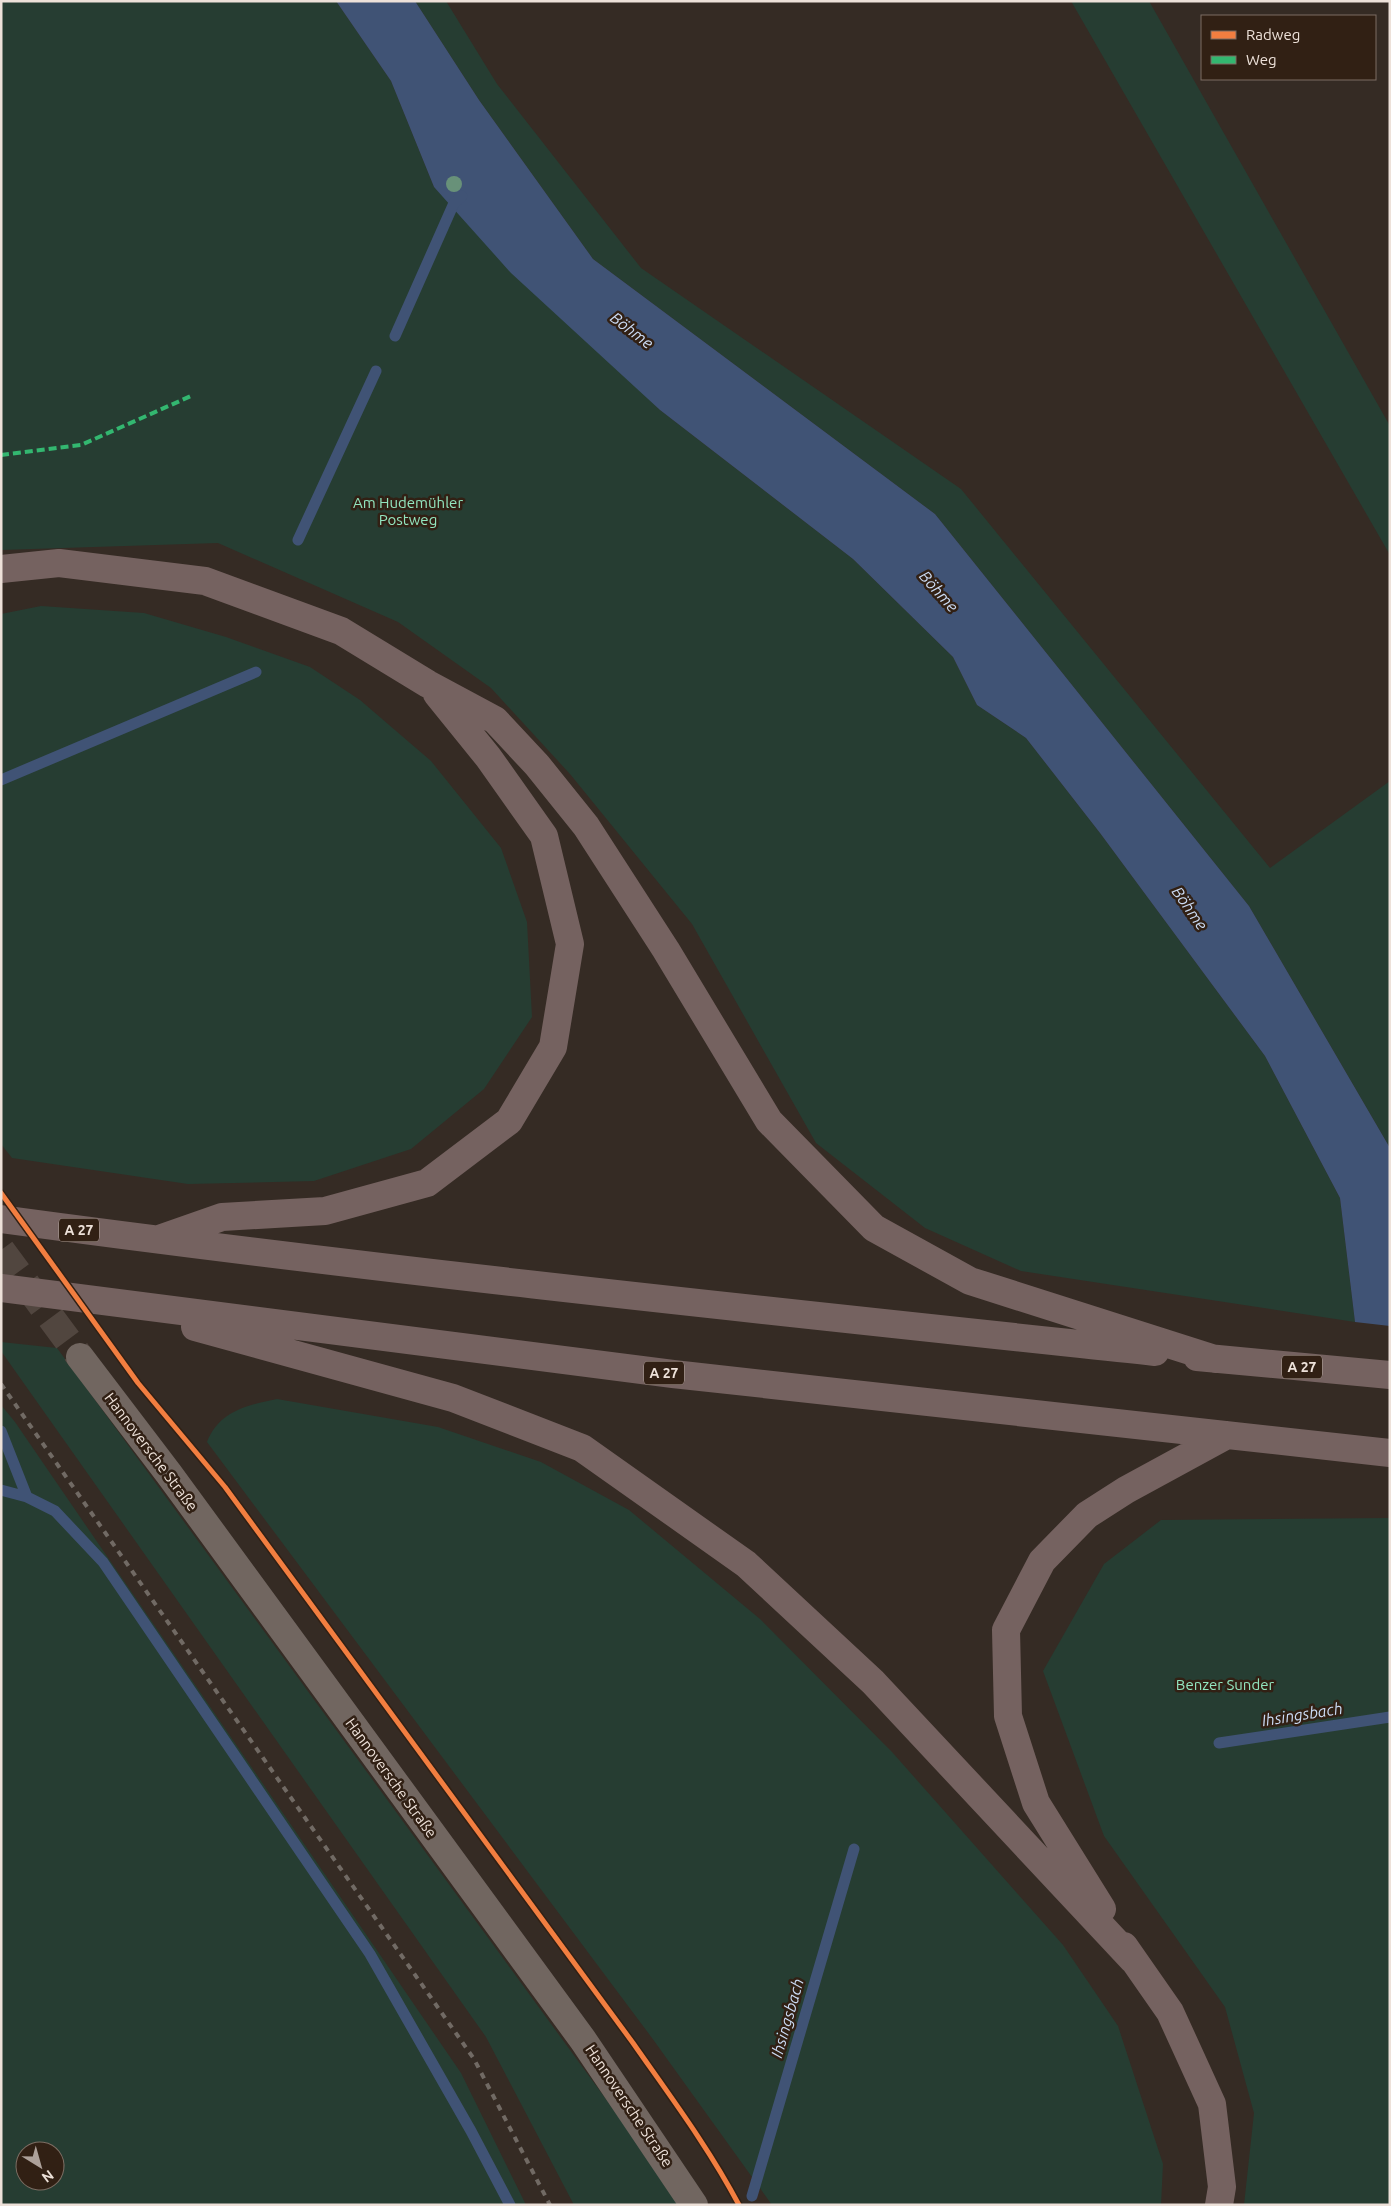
<svg xmlns="http://www.w3.org/2000/svg" width="1391" height="2206" font-family="Ubuntu,sans-serif">
  <style>
    .green { fill: #263d32; fill-rule: evenodd }
    .water { fill: #405375 }
    .lines { fill: none; stroke-linecap: round; stroke-linejoin: round }
    .stream { stroke: #405375; stroke-width: 11 }
    .secondary-tunnel { stroke: #51463f; stroke-width: 28; stroke-dasharray: 28 14; stroke-linecap: butt }
    .secondary { stroke: #716660; stroke-width: 28 }
    .motorway { stroke: #756260; stroke-width: 28 }
    .rail { stroke: #716a64; stroke-width: 4; stroke-dasharray: 6 6; stroke-linecap: butt }
    .quiet { stroke: #33b770; stroke-width: 4; stroke-dasharray: 8 4; stroke-linecap: butt }
    .cycleway-casing { stroke: #312014; stroke-width: 8 }
    .cycleway { stroke: #f27e40; stroke-width: 5 }
    .tree { fill: #689179 }
    .labels { text-anchor: middle; stroke-width: 5; stroke-linejoin: round; paint-order: stroke }
    .shield { fill: #312014; stroke: #b5a79e; stroke-width: 1 }
    .shield-label { font-size: 14px; font-weight: bold; fill: #ede1d9 }
    .park-label { font-size: 15px; fill: #92e5bf; stroke: #312014 }
    .street-label { font-size: 15px; fill: #ede1d9; stroke: #312014 }
    .water-label { font-size: 16px; font-style: italic; fill: #cbdbf4; stroke: #312014 }
  </style>
  <rect width="100%" height="100%" fill="#352b24"/>
  <path class="green" d="M1,1H336L391,81L434,187L660,410L853,559L953,657L977,705L1026,738L1100,833L1265,1056L1340,1198L1355,1322L1021,1271L925,1228L816,1143L692,924L570,774L491,688L398,622L218,543L1,550Z
    M415,1H446L497,84L641,268L961,489L1270,868L1390,781V1148L1249,906L935,514L593,259L479,100Z
    M1071,1H1149L1390,426V555Z
    M41,606L144,613L226,637L310,667L360,700L431,761L501,848L527,922L532,1017L484,1089L411,1149L314,1181L188,1184L12,1158L1,1144V614Z
    M1,1342L57,1348L657,2169L678,2205H574L486,2037L1,1351Z
    M277,1399L438,1427L541,1462L629,1510L760,1619L892,1752L1063,1945L1118,2026L1163,2164L1161,2205H772L652,2038L207,1442C219,1411 247,1405 277,1399Z
    M1,1405L15,1422L461,2073L526,2205H1ZM25,2151H55V2181H25Z
    M1390,1518V2205H1244L1254,2113L1225,2007L1104,1836L1043,1671L1104,1564L1161,1520Z"/>
  <path class="water" d="M336,1H415L479,100L593,259L935,514L1249,906L1390,1148V1326L1355,1322L1340,1198L1265,1056L1100,833L1026,738L977,705L953,657L853,559L660,410L511,273L434,187L391,81Z"/>
  <g class="lines">
    <path class="stream" d="M395,336L454,203L462,196
      M298,540L376,371
      M1,780L256,672
      M1,1431L27,1497
      M1,1490L27,1497L55,1511L103,1562L370,1954L471,2131L510,2205
      M1219,1743L1390,1717
      M752,2196L854,1849"/>
    <path class="secondary-tunnel" d="M1,1250L80,1357"/>
    <path class="secondary" d="M80,1357L169,1474L583,2040L694,2205"/>
    <path class="motorway" d="M1,569L59,563L205,581L341,631L428,684L495,720L537,765L586,826L666,950L769,1121L874,1228L970,1281L1215,1359
      M1,1219C385,1271 770,1311 1155,1352
      M162,1238L222,1217L325,1211L427,1183L509,1121L553,1047L570,944L544,836L488,757L437,694
      M1,1288L673,1374L1390,1453
      M195,1327L453,1398L582,1448L746,1564L873,1682L1133,1960
      M1197,1357L1390,1375
      M1102,1909L1036,1803L1008,1716L1006,1630L1042,1561L1087,1515L1126,1490L1227,1435
      M1124,1946L1170,2012L1212,2104L1222,2187L1219,2205"/>
    <path class="rail" d="M1,1384L474,2059L550,2205"/>
    <path class="quiet" d="M1,455L81,445L191,396"/>
    <g class="cycleway-casing">
      <path id="cycleway" d="M1,1193L138,1383L225,1487L633,2043C670,2096 709,2148 739,2205"/>
    </g>
    <use href="#cycleway" class="cycleway"/>
  </g>
  <circle class="tree" cx="454" cy="184" r="8"/>
  <g class="labels">
    <g class="shield">
      <rect x="59" y="1218.5" width="40" height="23" rx="4"/>
      <rect x="1282" y="1355.5" width="40" height="23" rx="4"/>
      <rect x="644" y="1361.5" width="40" height="23" rx="4"/>
    </g>
    <g class="shield-label">
      <text x="79" y="1235">A 27</text>
      <text x="1302" y="1372">A 27</text>
      <text x="664" y="1378">A 27</text>
    </g>
    <g class="park-label">
      <text x="408" y="508">Am Hudemühler<tspan x="408" dy="17">Postweg</tspan></text>
      <text x="1225" y="1690">Benzer Sunder</text>
    </g>
    <g class="street-label">
      <text transform="translate(151 1452) rotate(53)" y="5">Hannoversche Straße</text>
      <text transform="translate(391 1778) rotate(54)" y="5">Hannoversche Straße</text>
      <text transform="translate(629 2106) rotate(56)" y="5">Hannoversche Straße</text>
    </g>
    <g class="water-label">
      <text transform="translate(632 330) rotate(37)" y="6">Böhme</text>
      <text transform="translate(939 591) rotate(48)" y="6">Böhme</text>
      <text transform="translate(1190 908) rotate(55)" y="6">Böhme</text>
      <text transform="translate(1302 1714) rotate(-9)" y="6">Ihsingsbach</text>
      <text transform="translate(787 2018) rotate(-74)" y="6">Ihsingsbach</text>
    </g>
  </g>
  <rect width="1391" height="2206" fill="none" stroke="#ede1d9" stroke-width="5"/>
  <rect x="1201" y="15" width="175" height="65" fill="#312014" stroke="#7c6d63"/>
  <rect x="1211" y="31" width="25" height="8" fill="#f27e40" stroke="#7c6d63"/>
  <text x="1246" y="40" font-size="15" fill="#ede1d9">Radweg</text>
  <rect x="1211" y="56" width="25" height="8" fill="#33b770" stroke="#7c6d63"/>
  <text x="1246" y="65" font-size="15" fill="#ede1d9">Weg</text>
  <g transform="translate(40 2166) rotate(143)"><circle r="24" fill="#312014" stroke="#7c6d63"/>
  <path d="M0-4L9 19L0 12L-9 19Z" fill="#ada19a"/>
  <text y="-8" font-size="14" font-weight="bold" text-anchor="middle" fill="#ede1d9">N</text>
  </g>
</svg>
